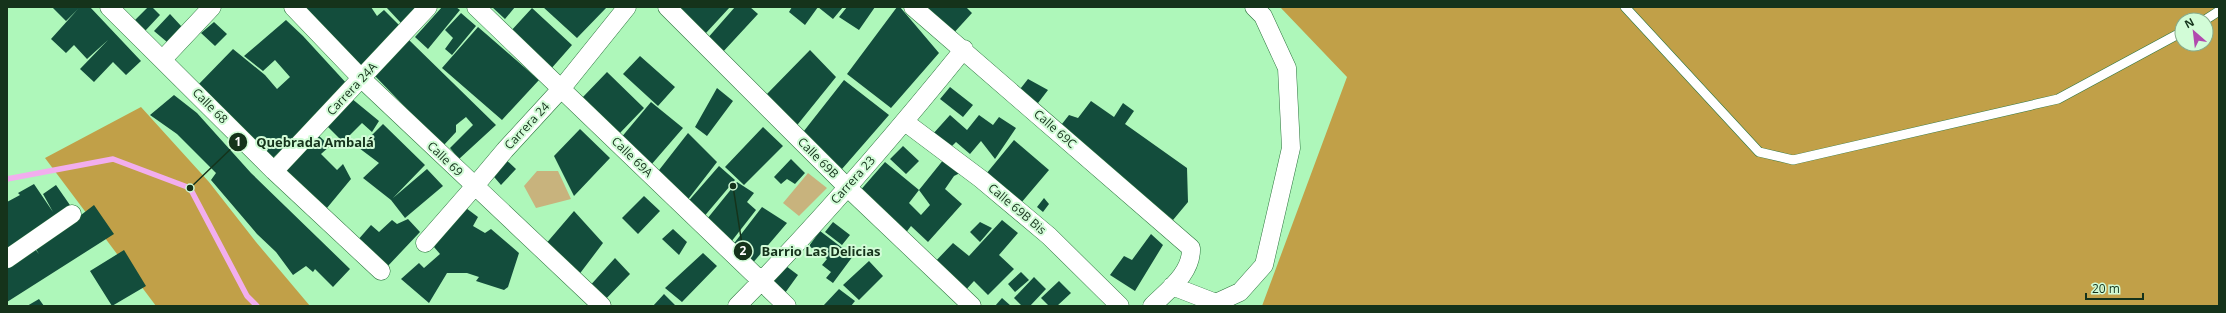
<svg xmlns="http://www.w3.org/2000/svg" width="2226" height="313" font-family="'Open Sans',sans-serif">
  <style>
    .green { fill: #c8b37d }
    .forest { fill: #c1a048; fill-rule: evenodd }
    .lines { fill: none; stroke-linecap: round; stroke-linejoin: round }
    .stream { stroke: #f2aeee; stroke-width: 5.5 }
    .building { fill: #134d3c }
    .service-casing { stroke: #2e753f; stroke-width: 10 }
    .minor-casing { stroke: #2e753f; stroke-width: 19 }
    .service { stroke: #fff; stroke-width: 9 }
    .minor { stroke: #fff; stroke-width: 18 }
    .labels { text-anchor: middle; stroke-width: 4; stroke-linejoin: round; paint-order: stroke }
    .street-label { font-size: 12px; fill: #15331b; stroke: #d2fcd7 }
    .leader { fill: none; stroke: #15331b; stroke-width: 1.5 }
    .callout-dot { fill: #15331b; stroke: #d2fcd7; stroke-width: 1.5 }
    .mark-label { font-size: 12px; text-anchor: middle; font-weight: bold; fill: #fff }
    .callout-label { font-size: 13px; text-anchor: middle; font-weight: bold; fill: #15331b; stroke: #d2fcd7; stroke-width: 4; stroke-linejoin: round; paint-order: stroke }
  </style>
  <rect width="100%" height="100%" fill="#aef7ba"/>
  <path class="green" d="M537,171H558L571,199L536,208L524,186Z
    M808,173L827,188L799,216L783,203Z"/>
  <path class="forest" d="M1280,7H2219V306H1262L1347,77ZM2182,20H2206V44H2182Z
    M141,107L209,182L256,242L310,306H156L45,158Z"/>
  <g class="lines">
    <path class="stream" d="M7,179L113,159L190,188L247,296L257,306"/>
  </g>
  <path class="building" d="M52,7H90L141,61L126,75L113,62L94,82L80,69L108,40L87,59L74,45L66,53L51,39L78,9L66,21Z
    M148,7H152L160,15L145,31L134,21Z
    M303,7H371L377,16L384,10L400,26L362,66Z
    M386,7H416L401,23Z
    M442,7H456L460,10L428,49L415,37Z
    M492,7H515L505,19Z
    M543,7H607L577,38Z
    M677,7H730L706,33Z
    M735,7H750L758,14L721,54L706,40Z
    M792,7H818L805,25L789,12Z
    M818,7H843L833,19Z
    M847,7H875L859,30L839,17Z
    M897,7H900L939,53L891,108L847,74Z
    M919,7H966L972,13L951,36Z
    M532,8L572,45L550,70L510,32Z
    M461,13L476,26L452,55L445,49L453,38L445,30Z
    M170,14L182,27L167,42L154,31Z
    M286,20L303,36L348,85L271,160L197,86L233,49L265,75L277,89L290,77L275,60L263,71L244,56Z
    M214,22L227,34L215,46L201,33Z
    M478,27L539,80L502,120L442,68Z
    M409,40L496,125L459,159L450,148L473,125L466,117L456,125V132L443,146L375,76Z
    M810,50L836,77L794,129L765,96Z
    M640,56L675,87L658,106L623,74Z
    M607,72L644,108L619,134L582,98Z
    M1028,79L1048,90L1035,107L1017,93Z
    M844,80L889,115L842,169L800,136Z
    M950,87L973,105L963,117L940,99Z
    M717,88L733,101L707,136L695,127Z
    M174,95L197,113L251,173L350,269L333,287L315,269L313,272L306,266L293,275L276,252L257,234L211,180L216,173L177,134L150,115Z
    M351,98L379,121L372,132L362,123L343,142L325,124Z
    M1091,101L1114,117L1123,103L1134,111L1125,124L1187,168L1188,202L1173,220L1058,129L1069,115L1078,118Z
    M651,102L683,128L651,165L620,139Z
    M950,115L967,130L979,115L993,125L999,117L1016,128L995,159L981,141L970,154L956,142L948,150L932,135Z
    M383,124L425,165L393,198L427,169L443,186L405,218L391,200L363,178L379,163L359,148Z
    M763,127L783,146L744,185L725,167Z
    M580,129L610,158L574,196L554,156Z
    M688,133L717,162L686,202L656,174Z
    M318,135L330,146L321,154L337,170L343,164L351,179L322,214L281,171Z
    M1014,140L1049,170L1021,203L986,174Z
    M903,146L919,161L906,174L890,159Z
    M503,157L516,169L501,185L489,171Z
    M791,159L805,173L795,184L787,179L781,184L774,177Z
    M944,159L962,172L954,176L945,189L962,204L928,242L911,226L905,234L858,193L885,162L919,190L909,203L921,215L930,205L919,190Z
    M719,166L735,180L702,219L685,205Z
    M737,182L754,193L747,202L756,210L731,242L707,219Z
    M34,184L53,212L43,194L56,185L72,208L7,255V202L20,195L18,193Z
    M644,196L660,211L638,234L622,218Z
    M1044,198L1049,204L1043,212L1037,207Z
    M94,205L114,234L7,302V263L35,249L39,254L32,243L68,225Z
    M462,205L478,217L473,226L485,233L491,229L519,253L508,287L504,290L476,281L479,277L467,273H447L429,303L401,279L419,263L424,268L440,254L434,247Z
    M762,207L787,223L751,265L732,246Z
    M574,211L603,243L578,276L544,246Z
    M408,219L420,232L386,268L357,241L371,225L379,232L392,220L397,224Z
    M1002,220L1018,233L999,255L1014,269L988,295L974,281L964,292L932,265L953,243L969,256Z
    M833,222L850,235L842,245L825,232Z
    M980,222L992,228L980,242L970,232Z
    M673,229L687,242L679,255L662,239Z
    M820,231L853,256L833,283L826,278L831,272L822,265L827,259L809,246Z
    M1151,234L1163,245L1135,291L1110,275L1124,256L1132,260Z
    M124,250L146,286L112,306L90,271Z
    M703,253L717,266L682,302L665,288Z
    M615,258L630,274L602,303L587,289Z
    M869,261L883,276L859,300L843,285Z
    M782,263L798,275L785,293L768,280Z
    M1021,272L1029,280L1015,292L1008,284Z
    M1034,277L1046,289L1030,306H1022L1014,298Z
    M1059,281L1071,293L1057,306H1049L1041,298Z
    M839,289L855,301L851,306H823Z
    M664,294L676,306H653Z
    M1002,298L1011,306H995Z
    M39,299L44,306H27Z"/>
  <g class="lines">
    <g class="service-casing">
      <path id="service" d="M1625,7L1759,152L1793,160L2058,99L2182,32
        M2205,20L2219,11"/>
    </g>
    <g class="minor-casing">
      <path id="minor" d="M109,7L274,171L381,271
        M293,7L362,79L602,306
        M476,7L787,306
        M667,7L847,187L972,306
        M913,7L1191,248C1192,273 1168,290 1152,306
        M163,59L212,7
        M905,122L981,179L1049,236L1120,306
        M274,171L428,7
        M425,243L474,187L505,150L561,89L627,7
        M7,259L72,214
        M1172,286L1216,303L1240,292L1264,265L1291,148L1287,68L1263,16L1254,7
        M737,306C817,225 892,138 964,49"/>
    </g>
    <use href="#service" class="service"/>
    <use href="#minor" class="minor"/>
  </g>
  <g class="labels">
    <g class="street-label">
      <text transform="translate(352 89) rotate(-47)" y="4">Carrera 24A</text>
      <text transform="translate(210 106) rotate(45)" y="4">Calle 68</text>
      <text transform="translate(527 126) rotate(-47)" y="4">Carrera 24</text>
      <text transform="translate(1055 129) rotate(41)" y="4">Calle 69C</text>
      <text transform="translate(632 157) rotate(44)" y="4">Calle 69A</text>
      <text transform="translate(818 158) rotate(45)" y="4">Calle 69B</text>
      <text transform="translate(445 159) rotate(44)" y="4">Calle 69</text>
      <text transform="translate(853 180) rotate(-48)" y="4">Carrera 23</text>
      <text transform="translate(1017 209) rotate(40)" y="4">Calle 69B Bis</text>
    </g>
  </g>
  <path class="leader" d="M190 188L238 142M733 186L743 251"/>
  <g class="callout-dot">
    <circle cx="190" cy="188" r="4"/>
    <circle cx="733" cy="186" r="4"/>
    <circle cx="238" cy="142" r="10"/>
    <circle cx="743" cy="251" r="10"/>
  </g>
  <g class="mark-label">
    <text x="238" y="146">1</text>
    <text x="743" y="255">2</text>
  </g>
  <g class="callout-label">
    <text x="315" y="147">Quebrada Ambalá</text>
    <text x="821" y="256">Barrio Las Delicias</text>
  </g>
  <rect width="2226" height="313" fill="none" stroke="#15331b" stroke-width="16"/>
  <g transform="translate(2194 32) rotate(332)"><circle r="19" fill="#d2fcd7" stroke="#86ac8c"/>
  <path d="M0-3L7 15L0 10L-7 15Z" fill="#b14aae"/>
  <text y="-6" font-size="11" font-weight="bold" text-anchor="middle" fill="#15331b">N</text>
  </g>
  <path d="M2086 293v6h57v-6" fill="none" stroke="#15331b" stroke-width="2"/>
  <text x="2092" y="293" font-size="12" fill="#15331b" stroke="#d2fcd7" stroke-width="3" paint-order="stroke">20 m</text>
</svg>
